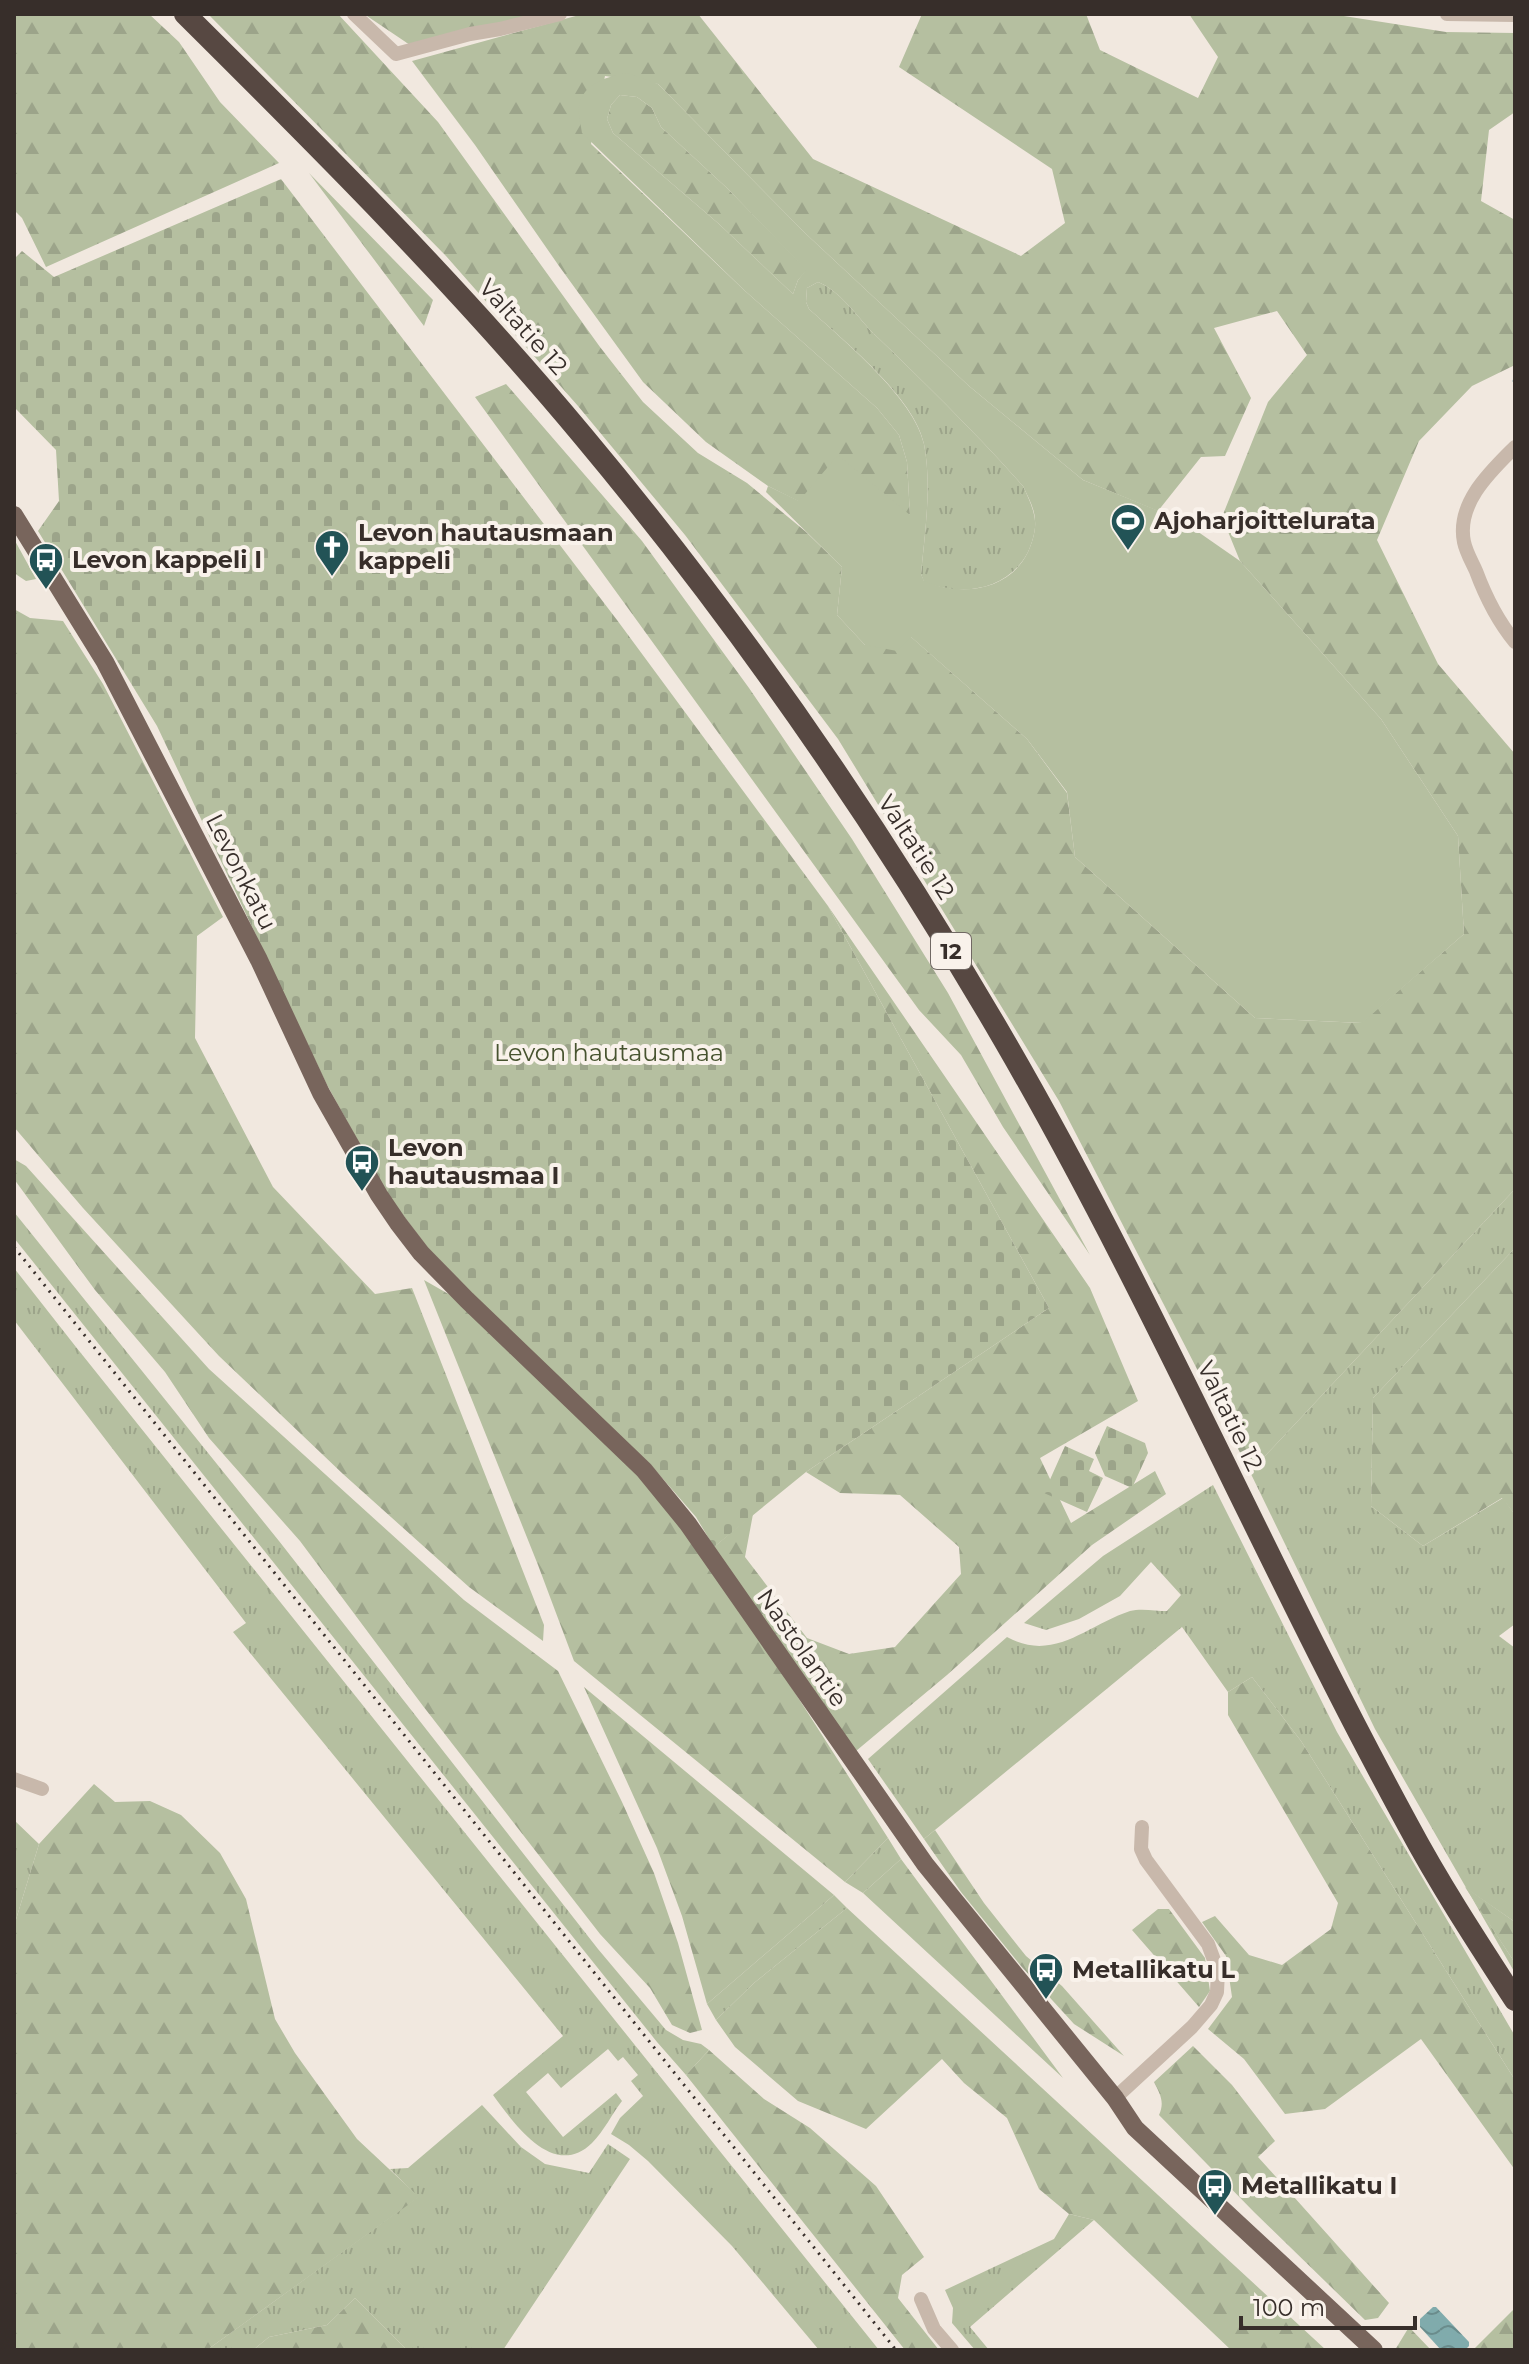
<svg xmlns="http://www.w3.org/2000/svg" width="1529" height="2364" font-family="Montserrat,sans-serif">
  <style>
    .grass { fill: url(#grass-tufts) }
    .forest { fill: url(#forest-firs) }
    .cemetery { fill: url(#cemetery-stones) }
    .green { fill: #b5bfa0; fill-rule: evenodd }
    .water { fill: url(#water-waves) }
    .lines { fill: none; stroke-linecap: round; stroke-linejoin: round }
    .stream { stroke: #80abac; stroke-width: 3 }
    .minor { stroke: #c8b8ab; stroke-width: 14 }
    .major { stroke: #78655c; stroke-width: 18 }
    .highway { stroke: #574842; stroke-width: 22 }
    .rail { stroke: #372e2a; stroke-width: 3; stroke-dasharray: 2 6; stroke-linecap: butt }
    .labels { text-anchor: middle; stroke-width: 8; stroke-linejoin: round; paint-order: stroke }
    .shield { fill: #f9f2eb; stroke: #716964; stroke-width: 2 }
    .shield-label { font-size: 22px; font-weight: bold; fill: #372e2a }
    .street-label { font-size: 24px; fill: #372e2a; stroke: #f9f2eb }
    .poi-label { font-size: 24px; font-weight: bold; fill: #372e2a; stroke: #f9f2eb; text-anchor: start }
    .park-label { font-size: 24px; fill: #47532f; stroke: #f9f2eb }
  </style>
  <defs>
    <pattern id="grass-tufts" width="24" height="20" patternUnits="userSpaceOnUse" patternTransform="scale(2)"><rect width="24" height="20" fill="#b5bfa0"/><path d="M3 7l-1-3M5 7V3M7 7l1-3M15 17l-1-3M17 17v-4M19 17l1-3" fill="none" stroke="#9ca48a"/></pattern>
    <pattern id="forest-firs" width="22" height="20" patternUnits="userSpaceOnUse" patternTransform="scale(2)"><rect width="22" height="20" fill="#b5bfa0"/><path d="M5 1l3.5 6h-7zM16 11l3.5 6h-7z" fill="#9ca48a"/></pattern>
    <pattern id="cemetery-stones" width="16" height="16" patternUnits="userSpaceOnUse" patternTransform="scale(2)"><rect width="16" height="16" fill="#b5bfa0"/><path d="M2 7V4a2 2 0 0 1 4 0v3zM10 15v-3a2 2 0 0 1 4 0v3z" fill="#9ca48a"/></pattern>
    <pattern id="water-waves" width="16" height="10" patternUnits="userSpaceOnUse" patternTransform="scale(2)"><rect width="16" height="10" fill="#80abac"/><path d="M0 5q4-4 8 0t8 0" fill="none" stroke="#6a8c8c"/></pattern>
  </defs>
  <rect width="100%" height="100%" fill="#f1e8df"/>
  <path class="grass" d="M818,282C839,290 857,316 872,332C924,382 975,432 1023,486C1028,497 1034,509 1035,521C1036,531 1032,543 1028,552C1008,591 961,597 924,582L921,574C925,531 932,486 924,444C915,398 843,340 809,309L806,302L807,288Z
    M1515,1189V1248L1373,1398L1371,1506L1423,1546L1503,1498L1515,1515V1624L1499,1636L1515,1648V1922L1467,1889L1515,1963V1973L1375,1729L1250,1472Z
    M14,1212L279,1541L598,1949L666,2030L683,2040L701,2044L709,2050L686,2075L657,2042L14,1238Z
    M14,1268L76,1347L879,2350H819L732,2246L648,2161L629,2145L611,2134L620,2118L643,2096L631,2081L638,2075L623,2057L618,2061L608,2049L561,2088L548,2073L526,2092L563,2137L616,2093L622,2101C612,2114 604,2131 592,2143C554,2180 515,2125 493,2095L563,2036L233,1632L246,1623L14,1320Z
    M1213,1485L1337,1732L1515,2036V2080L1301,1741L1252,1677L1228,1692L1182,1627L924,1839L868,1759L1007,1637C1054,1663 1087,1625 1130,1611C1141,1608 1156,1611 1167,1611L1181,1595L1151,1562L1120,1596L1079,1619L1046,1630L1024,1623L1103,1556Z
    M14,1820L39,1844L14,1926Z
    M888,1838L901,1859L863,1893L845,1882Z
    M834,1895L847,1908L754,1983L716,2020L707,2004Z
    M482,2105L521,2147L545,2164L589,2173L608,2144L630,2159L503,2350H407L355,2298L327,2325L269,2337L253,2350H207L418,2197L390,2169L408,2168Z
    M1069,2214L1094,2220L970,2327L989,2350H975L952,2323L953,2308L945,2290L1054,2239Z"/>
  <path class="forest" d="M14,14H149L179,42L220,102L279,163L46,267L22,218L14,210Z
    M208,14H338L438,122L600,347L643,402L698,453L747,483L805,531L842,567L837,615L865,645L910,636L1027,739L1067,793L1075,857L1255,1018L1361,1023L1464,934L1458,836L1381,719L1240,561L1222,517L1268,402L1307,355L1277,311L1214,328L1251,398L1225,456L1201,457L1158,511L1083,480L969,386L805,233L658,84L605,76L591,144L744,290L877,408L899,435L907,462L910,515L798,501L768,486L706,442L643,382L559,266L475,145L412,61L583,14H698L813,159L1021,256L1065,223L1052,169L899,67L922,14H1086L1100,50L1198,98L1218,57L1189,14H1331L1446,32L1515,33V112L1489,130L1481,201L1515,220V365L1472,386L1419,441L1377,540L1438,664L1515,754V1189L1250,1472L1059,1101L838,739L685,535L578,406L446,256Z
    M364,14H537L413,47Z
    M620,95L637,97L652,108L661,127L728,189L807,270L798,280L793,294L719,224L613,133L607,119L611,105Z
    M309,173L433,300L424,326Z
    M506,384L642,541L749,688L852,839L948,993L1090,1255L1003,1127L961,1055L919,1010L475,397Z
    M14,539L36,579L26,581L14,573Z
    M14,609L30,618L63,621L103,684L223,917L197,936L195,1038L273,1187L375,1294L412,1288L544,1625L543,1641L469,1587L343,1474L219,1356L83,1208L14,1127Z
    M828,906L1090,1288L1138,1401L1040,1458L1071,1523L1155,1471L1166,1494L1092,1545L947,1675L856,1751L714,1547L753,1514L745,1557L807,1638L849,1654L895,1647L961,1574L959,1547L900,1495L840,1493L806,1472L1049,1308Z
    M14,1159L26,1166L209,1369L464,1600L558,1671L622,1802L654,1873L678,1943L702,2030L690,2033L672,2025L650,1988L600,1934L423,1706L300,1541L209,1438L165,1372L95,1290L14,1179Z
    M1515,1248V1515L1502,1498L1423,1546L1371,1506L1373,1398Z
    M424,1280L459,1300L638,1474L681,1527L781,1671L888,1838L845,1882L574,1661L538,1565Z
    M1252,1677L1301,1741L1515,2080V2170L1421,2039L1325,2109L1285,2114L1244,2059L1208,2029L1232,1997L1226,1956L1202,1922L1215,1916L1249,1955L1282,1965L1331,1929L1338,1903L1228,1715V1692Z
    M584,1687L834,1895L707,2004L682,1916L657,1848Z
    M94,1784L115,1802L150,1801L181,1815L220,1853L246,1899L275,2019L295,2053L357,2139L419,2197L207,2350H14V1926L39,1844Z
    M935,1830L984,1903L1026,1956L1062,1986L1124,2056L1074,2024L1021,1966L961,1892L924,1839Z
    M901,1859L1063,2078L863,1893Z
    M1465,1887L1515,1922V1963Z
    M847,1908L1326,2350H1231L1094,2220L1069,2214L1039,2189L1007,2118L964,2083L942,2059L866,2129L798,2101L735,2047L716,2020L754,1983Z
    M1158,1909H1169L1205,1958L1210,1991L1199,2007L1132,1930Z
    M1193,2046L1232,2085L1275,2141L1258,2157L1389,2303L1378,2318L1365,2320L1254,2212L1159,2115C1165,2102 1160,2094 1154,2082Z
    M709,2050L764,2099L810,2128L876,2186L924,2257L902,2275L898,2298L939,2350H905L686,2075Z
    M355,2298L407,2350H253L269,2337L327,2325Z
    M1515,2308V2350H1473Z
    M1409,2327L1431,2350H1395Z"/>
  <path class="cemetery" d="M281,179L617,620L828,906L1049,1308L806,1472L714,1547L696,1517L650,1464L536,1358L428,1248L387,1194L326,1083L157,726L38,531L59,501L56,450L14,407V259L22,251L54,277Z
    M1107,1426L1145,1443L1148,1453L1132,1488L1105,1476L1095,1453Z
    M1065,1446L1094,1459L1089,1471L1103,1478L1087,1512L1044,1493Z"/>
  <path class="green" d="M628,73L658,84L805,233L969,386L1083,480L1181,520L1240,561L1381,719L1458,836L1464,934L1362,1023L1255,1018L1075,857L1067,792L1027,739L911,637L897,651L865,645L837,615L842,567L766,492L768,486L799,501L838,455L910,515L907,462L899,435L877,408L744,290L582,133C581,125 578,115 579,107C582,83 608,76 628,73ZM620,95L637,97L652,108L661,127L728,189L806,270L798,280L793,294L719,224L613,133L607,119L611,105ZM818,282C839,290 857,316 872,332C924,382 975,432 1023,486C1028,497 1035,509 1035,521C1036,531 1032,543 1028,552C1009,591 961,597 924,581L921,574C925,531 932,486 924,444C914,398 843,340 809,309L806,302L807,288Z"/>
  <path class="water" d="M1433,2307H1436L1469,2342V2346L1465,2350H1441L1420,2327V2319Z"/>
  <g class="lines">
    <path class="stream" d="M1514,381L1515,379"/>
    <path class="minor" d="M354,14L396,54L470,34L500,29L560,14
      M1447,14L1515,15
      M1515,447C1491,471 1456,503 1464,542C1466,552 1472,562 1476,571C1486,598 1497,620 1515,642
      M14,1779L42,1789
      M1115,2098L1192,2027L1211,2005L1217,1992L1218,1971L1208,1944L1146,1860L1141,1849L1142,1827
      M921,2299L934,2329L952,2350"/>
    <path class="major" d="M14,515L105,662L259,960L321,1093L379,1195L398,1223L421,1253L467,1300L644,1470L688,1524L925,1864L1115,2098L1135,2128L1374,2350"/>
    <path class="highway" d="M185,14C322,150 459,287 583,436C741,625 881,828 1004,1040C1152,1295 1267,1566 1408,1825C1440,1885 1478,1943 1515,2000"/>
    <path class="rail" d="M14,1247L896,2350"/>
  </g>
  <defs>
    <g id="stadium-pin" transform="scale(1.8)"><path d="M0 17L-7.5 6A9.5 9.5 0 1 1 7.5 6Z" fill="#225356" stroke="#f9f2eb"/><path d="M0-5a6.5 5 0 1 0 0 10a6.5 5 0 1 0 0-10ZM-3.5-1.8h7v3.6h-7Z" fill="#fff"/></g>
    <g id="church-pin" transform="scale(1.8)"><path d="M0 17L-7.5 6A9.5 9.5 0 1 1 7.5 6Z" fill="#225356" stroke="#f9f2eb"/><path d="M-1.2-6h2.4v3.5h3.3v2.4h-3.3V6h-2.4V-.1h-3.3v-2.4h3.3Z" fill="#fff"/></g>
    <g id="bus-pin" transform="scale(1.8)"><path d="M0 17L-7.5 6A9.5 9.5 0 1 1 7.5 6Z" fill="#225356" stroke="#f9f2eb"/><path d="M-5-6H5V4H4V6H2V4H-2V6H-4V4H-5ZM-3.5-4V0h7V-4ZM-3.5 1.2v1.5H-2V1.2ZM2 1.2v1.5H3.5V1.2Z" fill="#fff"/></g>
  </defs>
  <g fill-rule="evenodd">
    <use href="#stadium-pin" x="1128" y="521"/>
    <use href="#church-pin" x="332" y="547"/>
    <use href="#bus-pin" x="46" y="560"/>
    <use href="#bus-pin" x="362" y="1162"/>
    <use href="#bus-pin" x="1046" y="1970"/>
    <use href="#bus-pin" x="1215" y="2186"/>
  </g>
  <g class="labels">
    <rect class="shield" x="931" y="933" width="40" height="36" rx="6"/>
    <g class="shield-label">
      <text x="951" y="959">12</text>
    </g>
    <g class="street-label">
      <text transform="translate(523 327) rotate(48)" y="8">Valtatie 12</text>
      <text transform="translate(916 847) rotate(57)" y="8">Valtatie 12</text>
      <text transform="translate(241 872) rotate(63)" y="8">Levonkatu</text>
      <text transform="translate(1230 1416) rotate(64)" y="8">Valtatie 12</text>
      <text transform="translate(802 1648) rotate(55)" y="8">Nastolantie</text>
    </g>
    <g class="poi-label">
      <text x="1154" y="529">Ajoharjoittelurata</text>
      <text x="358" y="541">Levon hautausmaan<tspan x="358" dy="28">kappeli</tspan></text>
      <text x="72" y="568">Levon kappeli I</text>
      <text x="388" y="1156">Levon<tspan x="388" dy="28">hautausmaa I</tspan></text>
      <text x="1072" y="1978">Metallikatu L</text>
      <text x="1241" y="2194">Metallikatu I</text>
    </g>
    <g class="park-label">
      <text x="609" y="1061">Levon hautausmaa</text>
    </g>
  </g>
  <rect width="1529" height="2364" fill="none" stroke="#372e2a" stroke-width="32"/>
  <path d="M1241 2316v12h174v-12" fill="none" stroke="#372e2a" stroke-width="4"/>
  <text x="1253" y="2316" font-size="24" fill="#372e2a" stroke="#f9f2eb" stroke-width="6" paint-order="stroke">100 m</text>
</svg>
